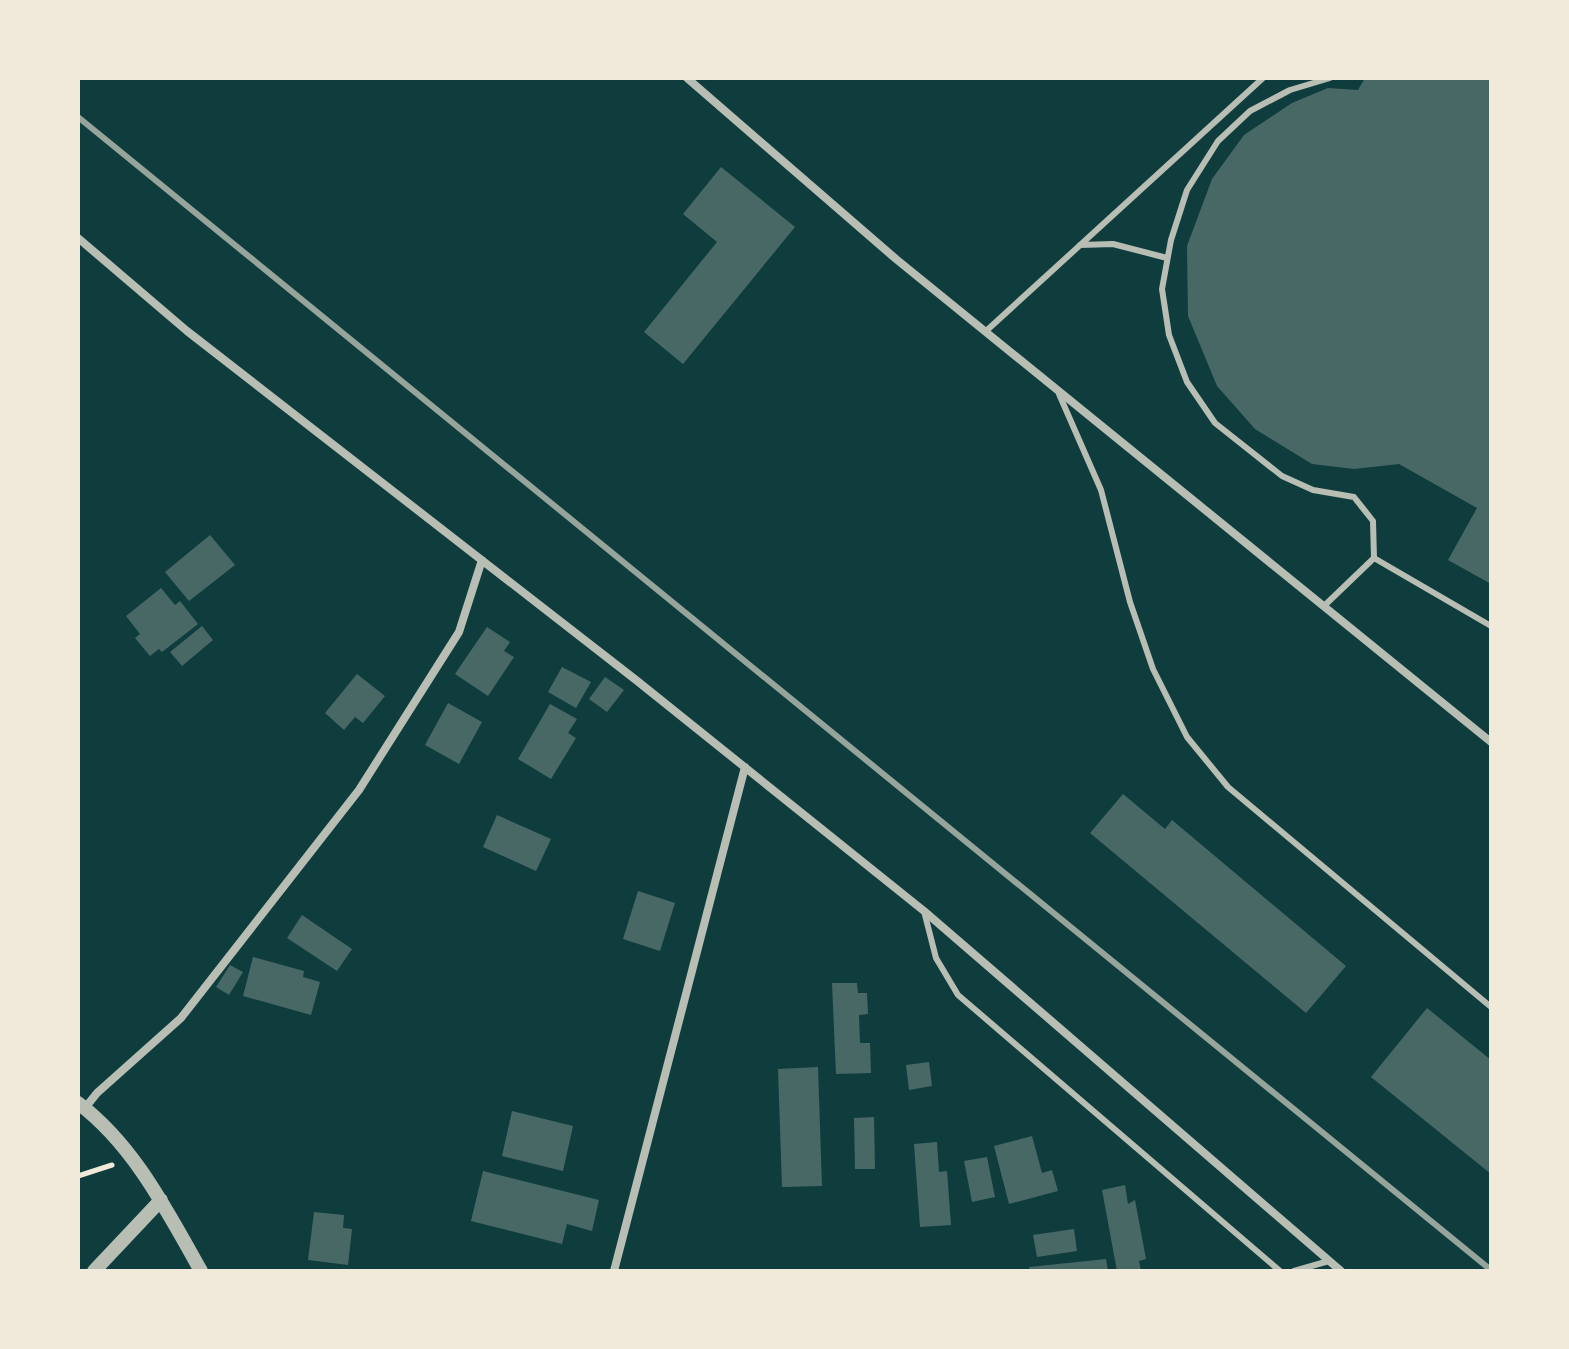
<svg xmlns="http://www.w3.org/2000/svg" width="1569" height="1349" font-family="'Roboto Condensed',sans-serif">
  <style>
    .building { fill: #486865 }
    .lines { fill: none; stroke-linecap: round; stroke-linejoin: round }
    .path { stroke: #f1e9da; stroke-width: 5 }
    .service { stroke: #b8beb3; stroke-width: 6 }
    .minor { stroke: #b8beb3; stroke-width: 8 }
    .tertiary { stroke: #b8beb3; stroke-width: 14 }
    .rail { stroke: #97a49c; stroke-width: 6 }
  </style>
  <rect width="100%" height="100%" fill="#0f3d3e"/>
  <path class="building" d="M1365,78H1491V584L1448,560L1477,508L1399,464L1354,469L1312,464L1255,429L1217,386L1188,316L1187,246L1212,179L1244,135L1292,103L1328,88L1358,90Z
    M721,167L795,227L683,364L644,332L717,242L683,214Z
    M210,535L235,565L189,601L165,572Z
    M161,588L175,605L180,601L198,624L162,652L159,649L150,656L135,638L140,634L126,616Z
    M202,626L213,640L182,666L170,652Z
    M487,627L510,642L504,651L514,657L488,696L455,674Z
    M562,667L591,682L576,708L548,692Z
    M357,674L385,696L363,723L355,717L344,730L325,713Z
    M605,677L624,690L607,712L589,699Z
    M448,703L482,722L459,764L425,745Z
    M550,704L577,719L568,733L576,738L551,779L518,759Z
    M1123,794L1165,829L1172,820L1346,966L1306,1013L1090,833Z
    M497,815L551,839L536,871L483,847Z
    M638,891L675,903L660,951L623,939Z
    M302,915L352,949L337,971L287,938Z
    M253,957L304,971L303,977L320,982L311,1015L243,996Z
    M230,965L243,972L229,995L216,987Z
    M832,983H857L858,993H867L868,1014L859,1015L860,1043H870L871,1073L836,1074Z
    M1427,1008L1491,1060V1174L1371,1077Z
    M929,1062L932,1086L909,1090L906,1065Z
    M818,1067L822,1186L782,1187L778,1069Z
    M512,1111L573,1126L563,1171L502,1156Z
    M874,1117L875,1169H855L854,1118Z
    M1032,1136L1042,1173L1052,1170L1058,1191L1009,1204L994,1146Z
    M937,1142L939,1172L947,1171L951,1225L920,1227L914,1144Z
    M987,1157L995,1197L972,1202L964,1161Z
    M483,1171L599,1200L592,1231L567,1224L562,1244L471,1221Z
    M1125,1185L1128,1204L1135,1200L1146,1259L1139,1261L1141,1271H1117L1102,1190Z
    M314,1212L344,1215L343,1228L352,1229L348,1265L308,1260Z
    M1074,1229L1077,1251L1037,1257L1033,1235Z
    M1106,1259L1108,1271H1030L1029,1267Z"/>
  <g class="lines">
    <path class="path" d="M78,1176L112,1165"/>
    <path class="service" d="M1330,78L1290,90L1250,111L1218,141L1187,190L1171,240L1162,289L1169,335L1187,382L1215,423L1282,476L1313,490L1354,497L1373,521L1374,558
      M1080,245L1113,244L1167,258
      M985,332L1263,78
      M1059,394L1101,490L1130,602L1153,669L1187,737L1228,787L1491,1007
      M1324,606L1374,558L1491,626
      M924,911L936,958L958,995L1280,1271
      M1294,1271L1329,1261"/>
    <path class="minor" d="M687,78L896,259L1491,742
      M78,238L187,331L636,680L924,911L1341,1271
      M85,1108L97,1093L181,1018L359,790L459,632L482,560
      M614,1271L745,767"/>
    <path class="tertiary" d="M78,1103C134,1145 167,1211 201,1271
      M94,1271L161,1200"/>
    <path class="rail" d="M78,117L1491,1270"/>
  </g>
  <rect width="1569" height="1349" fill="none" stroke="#f1e9da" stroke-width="160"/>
</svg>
